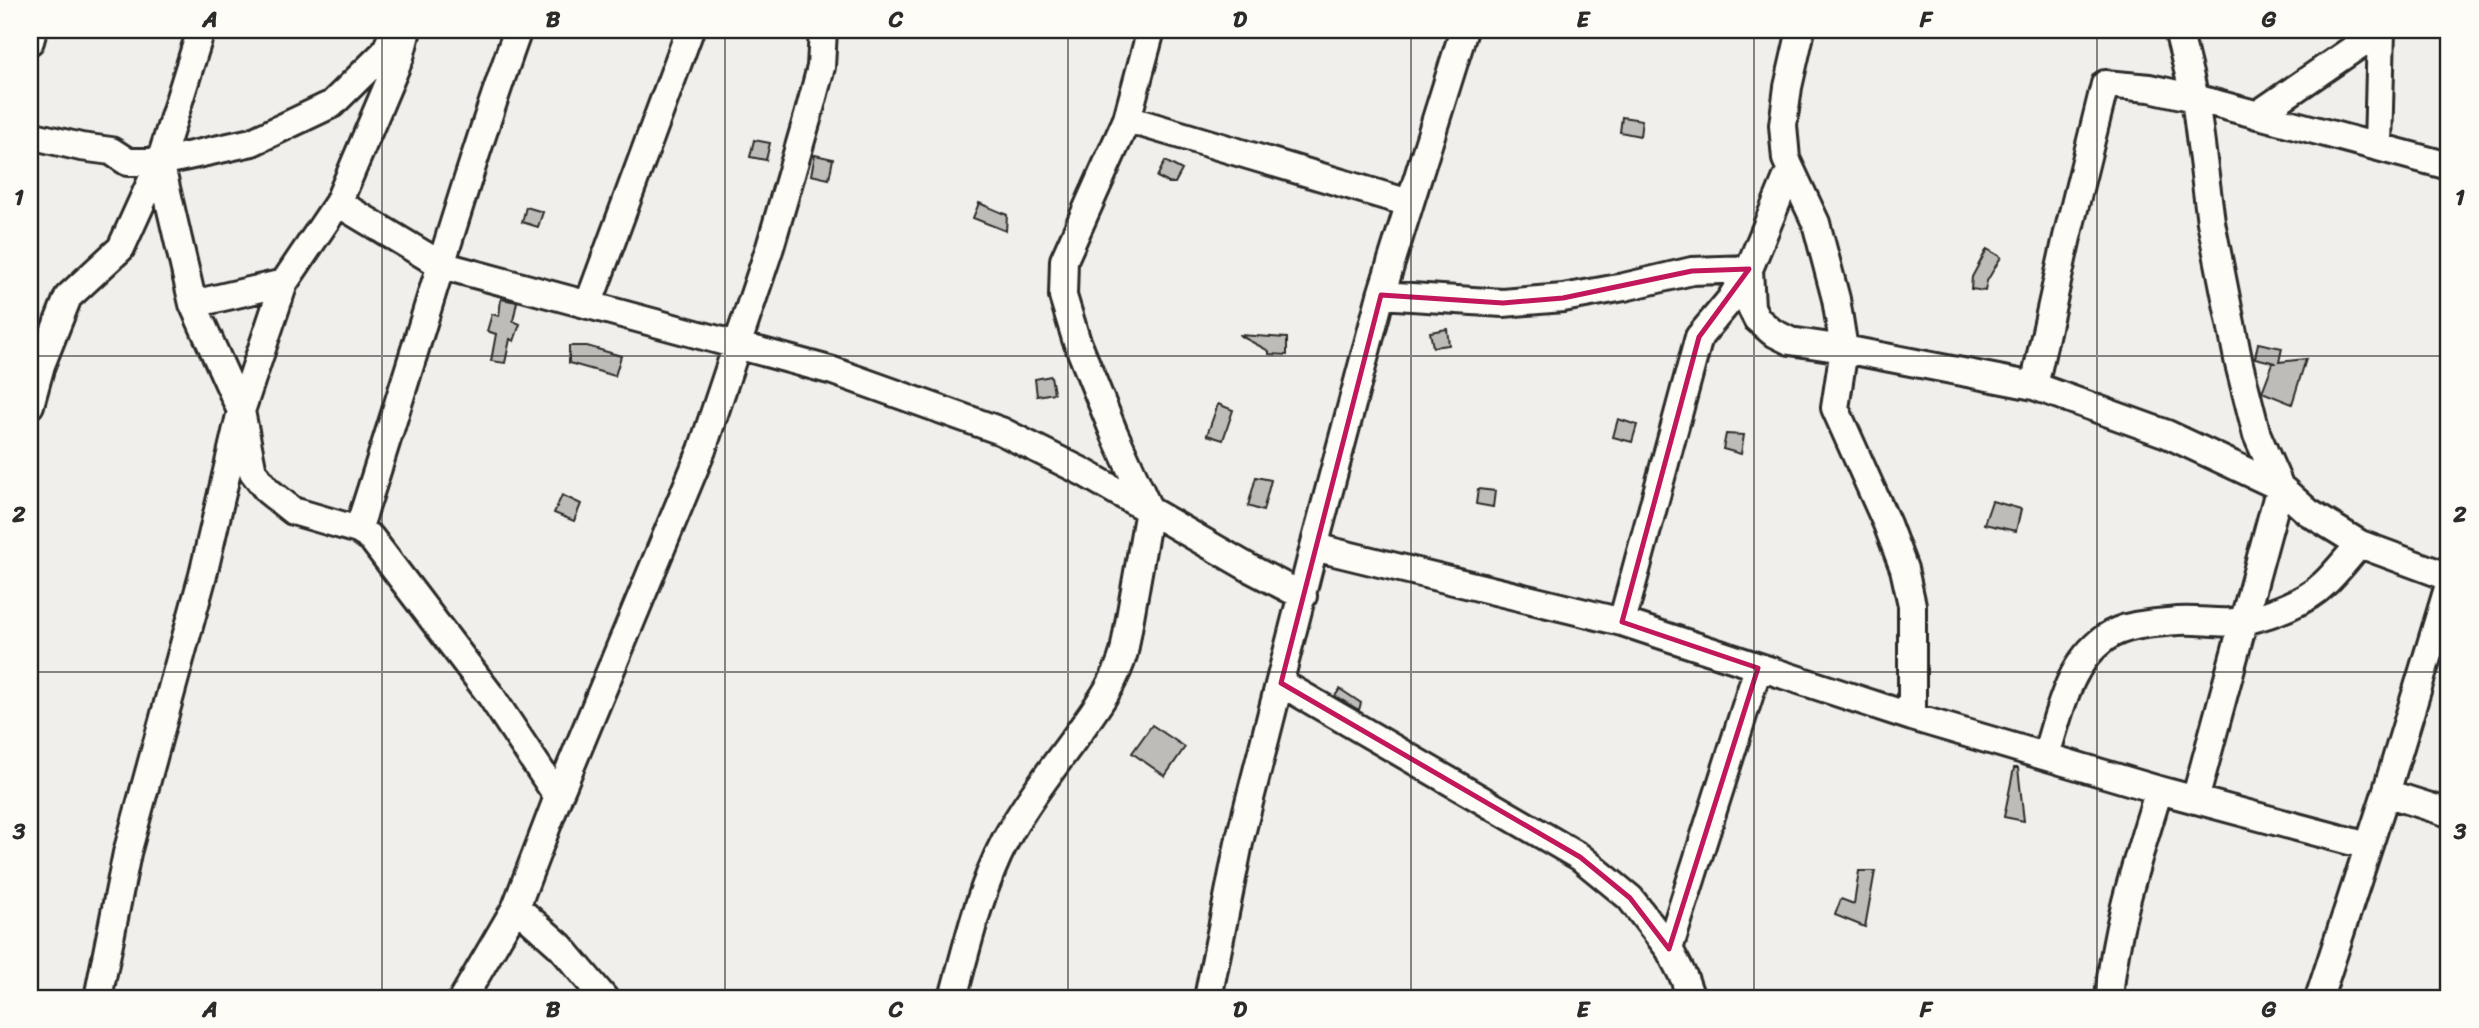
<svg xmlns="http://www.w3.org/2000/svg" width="2479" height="1028" font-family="Sriracha,sans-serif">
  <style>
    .building { fill: #bdbcb8; stroke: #2b2b2b; stroke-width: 2 }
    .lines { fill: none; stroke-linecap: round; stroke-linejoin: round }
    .minor-casing { stroke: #2b2b2b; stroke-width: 32 }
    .minor { stroke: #fdfcf7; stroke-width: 26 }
    .marked { fill: none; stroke: #c2185b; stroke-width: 5; stroke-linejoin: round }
    .grid { fill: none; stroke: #2b2b2b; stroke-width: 2; stroke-opacity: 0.55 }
    .neatline { fill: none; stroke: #2b2b2b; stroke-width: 2.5 }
    .grid-label { font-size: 23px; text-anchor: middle; font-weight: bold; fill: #2b2b2b }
  </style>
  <rect width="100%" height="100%" fill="#f0efeb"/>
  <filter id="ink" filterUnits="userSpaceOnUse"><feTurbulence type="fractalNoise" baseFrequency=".0143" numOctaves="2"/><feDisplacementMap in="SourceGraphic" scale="14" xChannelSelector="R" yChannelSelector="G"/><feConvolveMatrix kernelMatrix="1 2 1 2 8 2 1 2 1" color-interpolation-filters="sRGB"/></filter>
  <g filter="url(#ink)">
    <path class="building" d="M1622,117L1642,120L1640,136L1620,132Z
      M754,140L770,143L766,160L750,157Z
      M815,155L833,159L829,179L811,175Z
      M1165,161L1182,170L1175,183H1169L1157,177Z
      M979,203L1007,215L1006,231L973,218Z
      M526,207L543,212L538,227L522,222Z
      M1987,249L2001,257L1987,281L1985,291L1971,289L1972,277Z
      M501,299L517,302L513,321L520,324L514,341L510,339L505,363L491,361L496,334L487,331L492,314L499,316Z
      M1447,329L1449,345L1433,347L1430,332Z
      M1239,335L1287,338V355L1269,354V351Z
      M2258,343L2282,348L2279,362L2306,359L2292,404L2262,392L2273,363H2276L2255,358Z
      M569,346H587L621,356L615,376L569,363Z
      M1051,376L1054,393L1037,396L1035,379Z
      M1218,404L1233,410L1223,440L1207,435Z
      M1618,419L1637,425L1632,442L1613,437Z
      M1726,434L1744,435L1741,454L1723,449Z
      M1256,477L1271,480L1263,511L1248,506Z
      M1478,489L1495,491L1493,507L1476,504Z
      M562,495L581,504L574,521L554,513Z
      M1992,501L2021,509L2016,531L1984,524Z
      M1340,689L1361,703L1359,710L1335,696Z
      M1152,725L1185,747L1165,776L1132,753Z
      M2014,768H2018L2024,821L2004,817Z
      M1859,871H1875L1865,927L1835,915L1841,899L1854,904Z"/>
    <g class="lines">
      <g class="minor-casing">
        <path id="minor" d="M1801,30L1788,87L1783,125L1786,159L1816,223L1836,299L1844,349L1835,408L1887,524L1904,569L1912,605V717
          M2178,30L2195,98L2211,222L2239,364L2257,435L2280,487L2308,512L2360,544L2449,577
          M30,41L33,30
          M2257,115L2381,30
          M1127,119L1409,203
          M30,135L81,147L111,151L128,162H160L193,304L241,411L253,472L268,491L293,511L358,530L371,538L491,696L558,797
          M2378,147L2381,30
          M160,162L252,142L332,104L385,52L395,30
          M338,203L441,265L833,371L1001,431L1083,472L1251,569L1303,596
          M1749,269L1751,307L1757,319L1772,332L1790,341L1844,349L2034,386L2067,237L2105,84L2150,88L2195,98L2449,166
          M1381,295L1503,303L1563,298L1624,287L1692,271L1749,269
          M193,304L284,283
          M588,305L690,30
          M2034,386L2167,434L2280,487L2195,800
          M30,405L41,365L68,297L121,248L160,162L201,30
          M358,530C413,363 459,195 518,30
          M1314,547L1622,622L1912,717L2159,790L2368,846
          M1622,622L1699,337L1730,300L1749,269L1790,170
          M1281,683L1580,857L1630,898L1669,949L1684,978L1691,998
          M2046,755C2059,714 2068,664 2105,638C2124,624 2155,623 2178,621C2200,619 2226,626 2247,620C2272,614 2306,602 2324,584C2337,572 2348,557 2360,544
          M2386,793L2449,813
          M516,907L560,946L604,998
          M1669,949L1758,668
          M98,998L127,853L203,575L241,411L284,283L338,203L400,57L407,30
          M463,998L516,907L558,797L702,450L770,247L808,116L821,67L823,30
          M953,998C967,946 980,889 1005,841C1025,804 1052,769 1077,735C1096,708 1115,684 1124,652L1149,510L1114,433L1076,339L1063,296L1064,260L1127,119L1151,30
          M1208,998L1240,838L1314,547L1381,295L1464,30
          M2109,998C2115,926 2138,858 2159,790
          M2319,998L2386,793L2449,585"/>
      </g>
      <use href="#minor" class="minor"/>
    </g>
  </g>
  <path class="marked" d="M1749,269L1699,337L1622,622L1758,668L1669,949L1630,898L1580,857L1281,683L1381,295L1503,303L1563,298L1692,271Z"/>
  <path class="grid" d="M382,30V998M725,30V998M1068,30V998M1411,30V998M1754,30V998M2097,30V998M30,356H2449M30,672H2449"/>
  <rect width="2479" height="1028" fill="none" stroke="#fdfcf7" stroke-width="77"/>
  <rect x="38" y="38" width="2402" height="952" class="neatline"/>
  <g class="grid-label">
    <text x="210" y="27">A</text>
    <text x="553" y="27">B</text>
    <text x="896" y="27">C</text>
    <text x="1240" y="27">D</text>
    <text x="1583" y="27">E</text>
    <text x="1926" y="27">F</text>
    <text x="2269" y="27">G</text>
    <text x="19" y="205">1</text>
    <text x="2460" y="205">1</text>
    <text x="19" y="522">2</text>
    <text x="2460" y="522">2</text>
    <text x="19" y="839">3</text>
    <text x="2460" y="839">3</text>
    <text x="210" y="1017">A</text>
    <text x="553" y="1017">B</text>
    <text x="896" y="1017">C</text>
    <text x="1240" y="1017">D</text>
    <text x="1583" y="1017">E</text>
    <text x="1926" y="1017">F</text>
    <text x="2269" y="1017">G</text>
  </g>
</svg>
